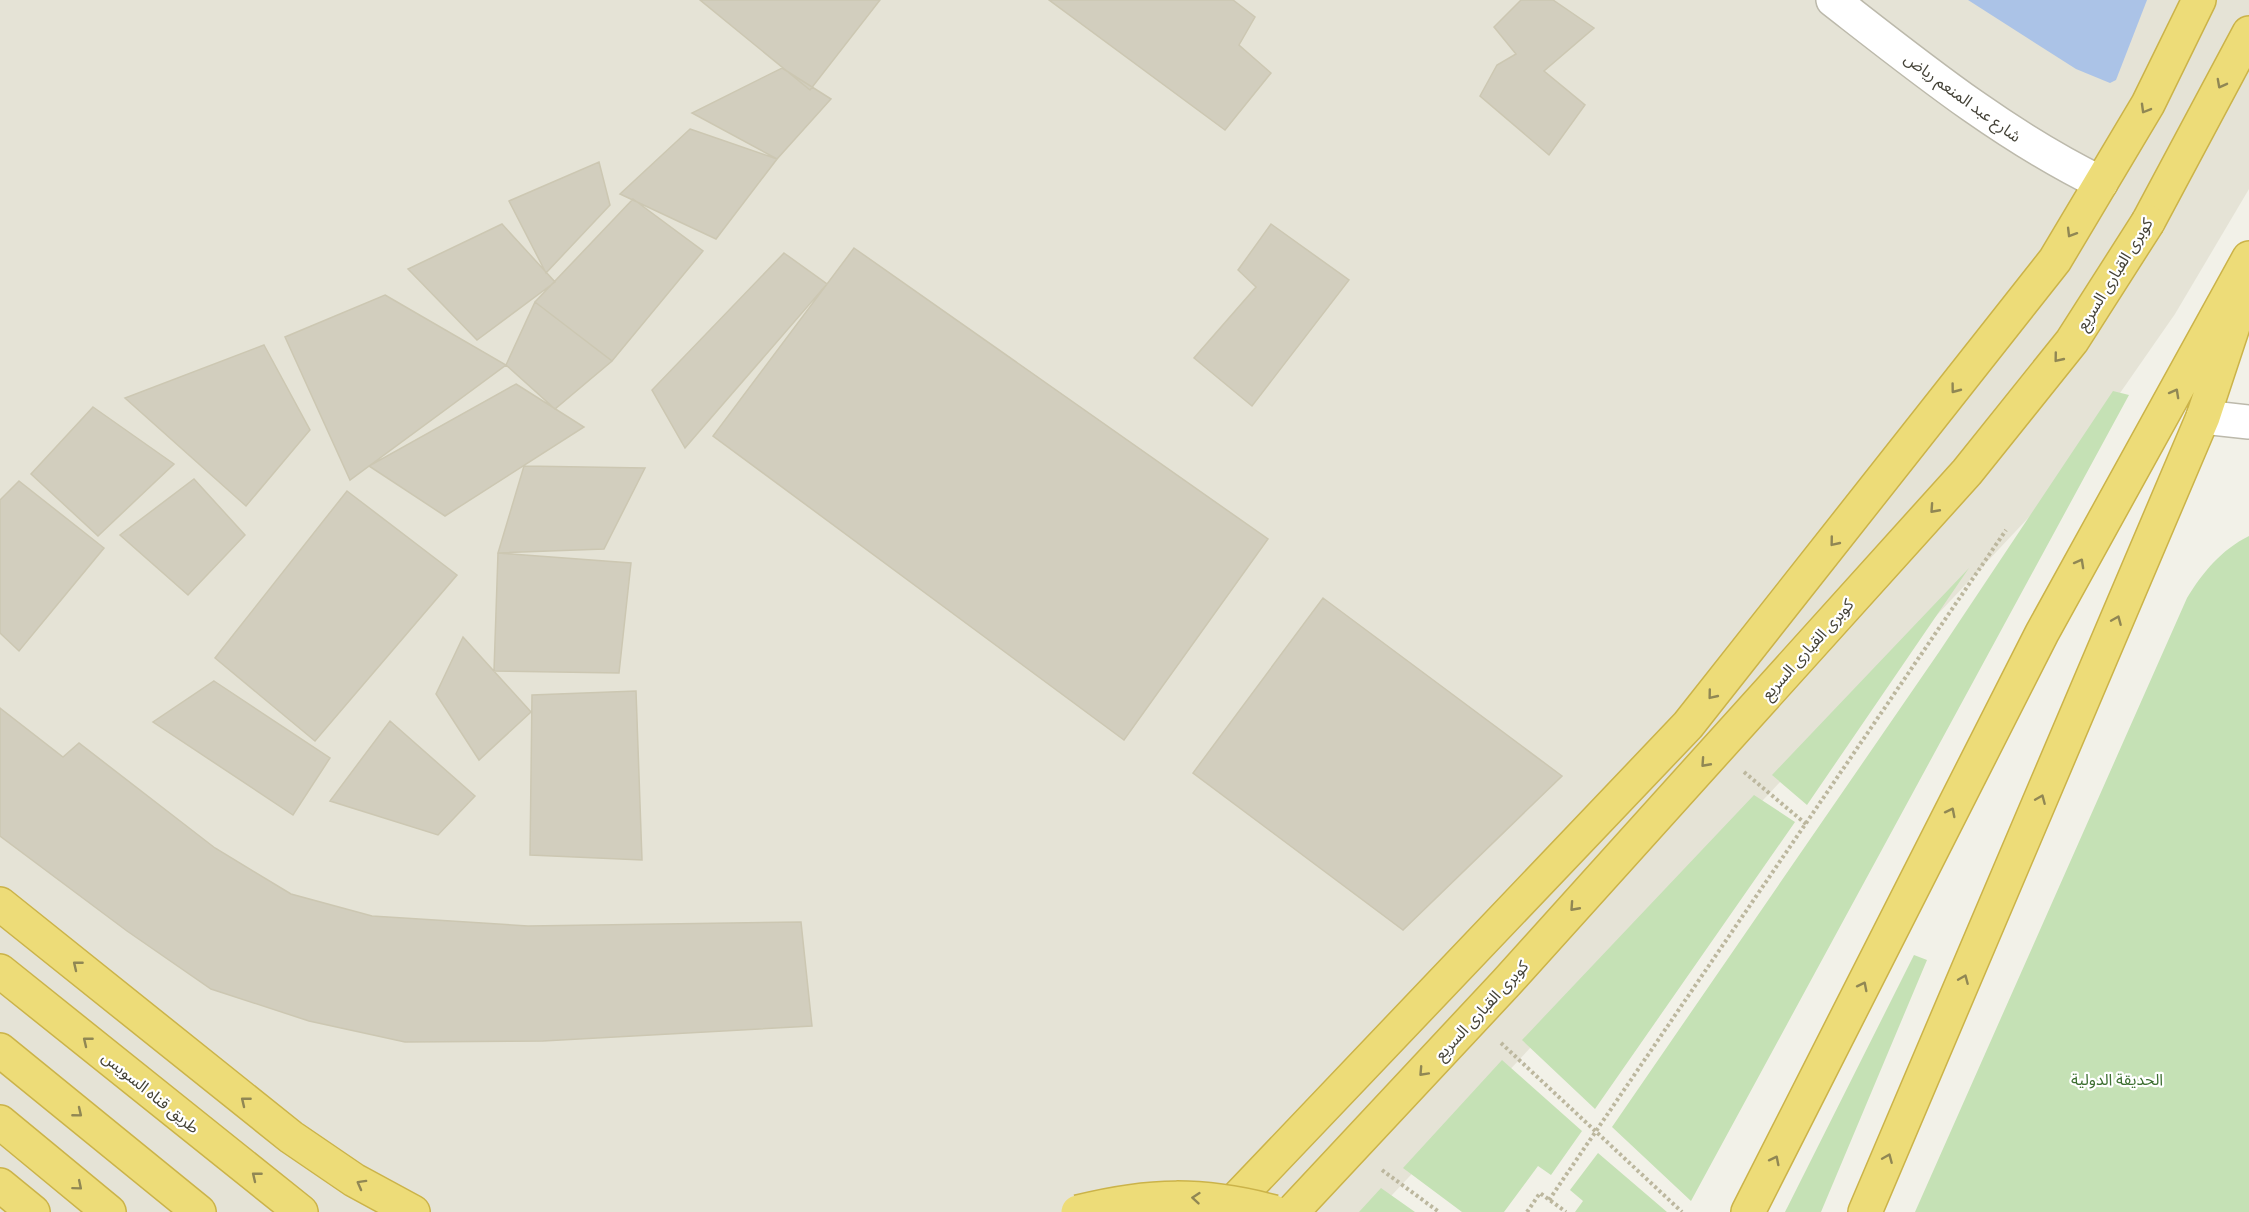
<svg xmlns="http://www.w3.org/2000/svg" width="2249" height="1212" font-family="'Titillium Web','Noto Sans Arabic',sans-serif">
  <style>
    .residential { fill: #e5e3d6 }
    .green { fill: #c5e1b5 }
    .water { fill: #abc3e7 }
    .building { fill: #d2cebe; stroke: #ccc7b2; stroke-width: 1.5 }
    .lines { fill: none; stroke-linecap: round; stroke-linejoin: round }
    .minor-casing { stroke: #bcb9ab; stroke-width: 36 }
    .highway-casing { stroke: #cbb349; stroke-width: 36 }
    .path { stroke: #bcb79e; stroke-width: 4; stroke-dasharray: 3 3; stroke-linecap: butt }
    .minor { stroke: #fff; stroke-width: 33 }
    .highway { stroke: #eddc78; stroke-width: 33 }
    .highway-bridge-casing { stroke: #cbb349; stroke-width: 36; stroke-linecap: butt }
    .highway-bridge { stroke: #eddc78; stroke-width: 33 }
    .oneway { stroke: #908754 }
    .labels { text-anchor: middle; stroke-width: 4.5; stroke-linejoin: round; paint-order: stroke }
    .street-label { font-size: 16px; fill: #444237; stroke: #fff }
    .park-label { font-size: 16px; fill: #3d6f31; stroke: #fff }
  </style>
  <rect width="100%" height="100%" fill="#f2f1e8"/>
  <path class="residential" d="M0,0H2249V189L2175,314L2047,498L1376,1212H0Z"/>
  <path class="green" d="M2113,391L2129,395L1691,1201L1612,1127L1939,652Z
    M2249,536V1212H1915L2187,598C2203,572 2221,550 2249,536Z
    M1969,568L1807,805L1772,775Z
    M1754,795L1795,822L1595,1109L1522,1040Z
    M1914,955L1927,960L1821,1212H1785Z
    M1502,1060L1582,1131L1551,1175L1538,1166L1504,1212H1462L1403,1168Z
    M1598,1153L1667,1212H1575L1583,1201L1570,1190Z
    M1381,1188L1415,1212H1359Z"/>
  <path class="water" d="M1968,0H2147L2116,80L2110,83L2076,69Z"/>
  <path class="building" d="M700,0H880L810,90Z
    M1049,0H1233L1255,17L1239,45L1271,73L1225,130Z
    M1521,0H1553L1594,28L1544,71L1585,105L1549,155L1480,96L1497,65L1516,54L1494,27Z
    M782,68L831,99L777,159L692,113Z
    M690,129L777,159L716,239L620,194Z
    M599,162L610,205L546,273L509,201Z
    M633,199L703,251L612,361L535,302Z
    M502,224L555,282L477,340L408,269Z
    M1271,224L1349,280L1252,406L1194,358L1256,287L1238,270Z
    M854,248L1268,539L1124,740L713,436Z
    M784,253L827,284L685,448L652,390Z
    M385,295L506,365L350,480L285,337Z
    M535,302L612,361L555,409L506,365Z
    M264,345L310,430L246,506L125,398Z
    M516,384L584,427L445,516L369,466Z
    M93,407L174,464L98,536L31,474Z
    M524,466L645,468L604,549L498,553Z
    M194,479L245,535L188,595L120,535Z
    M19,481L104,548L19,651L0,633V500Z
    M347,491L457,575L315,741L215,658Z
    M498,553L631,563L619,673L494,671Z
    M1323,598L1562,776L1403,930L1193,773Z
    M463,637L531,712L479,760L436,694Z
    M214,681L330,758L293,815L153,722Z
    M636,691L642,860L530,855L532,695Z
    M0,708L63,757L79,743L215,848L291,894L372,916L528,926L801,922L812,1026L543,1041L405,1042L309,1021L211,989L127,931L0,836Z
    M390,721L475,796L438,835L330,801Z"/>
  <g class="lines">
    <g class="minor-casing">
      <path id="minor" d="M1833,0C1919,67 2003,135 2101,183
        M2203,417L2249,422"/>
    </g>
    <g class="highway-casing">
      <path id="highway" d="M2148,222L2249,33
        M0,904L291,1137L354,1180L413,1212
        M0,971L301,1212
        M0,1050L199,1212
        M0,1122L109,1212
        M0,1185L33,1212
        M1224,1212L1688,725L2055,260L2148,104L2199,0
        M1748,1212L2042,633L2249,258
        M1865,1212L2203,417L2244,293"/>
    </g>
    <path class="path" d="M1744,772L1806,824
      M1501,1043L1682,1212
      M1382,1170L1439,1212
      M1549,1200L2006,530
      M1527,1212L1540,1193L1566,1212"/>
    <use href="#minor" class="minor"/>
    <use href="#highway" class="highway"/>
    <g class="highway-bridge-casing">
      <path id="highway-bridge" d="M1078,1212C1150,1194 1202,1193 1274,1212
        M1292,1212L1506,983L1967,472L2072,341L2148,222"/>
    </g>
    <use href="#highway-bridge" class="highway-bridge"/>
  </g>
  <defs><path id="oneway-chevron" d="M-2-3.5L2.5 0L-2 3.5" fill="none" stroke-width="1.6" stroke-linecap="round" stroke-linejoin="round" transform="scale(1.5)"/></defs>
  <g class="oneway">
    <use href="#oneway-chevron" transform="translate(2221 84) rotate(118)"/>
    <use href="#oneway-chevron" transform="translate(2145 109) rotate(120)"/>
    <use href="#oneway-chevron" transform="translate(2071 233) rotate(121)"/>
    <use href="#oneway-chevron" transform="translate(2058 358) rotate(129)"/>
    <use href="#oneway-chevron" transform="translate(1955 389) rotate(127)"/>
    <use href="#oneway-chevron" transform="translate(2175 393) rotate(-61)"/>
    <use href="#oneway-chevron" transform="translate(1934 509) rotate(132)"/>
    <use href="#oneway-chevron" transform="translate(1834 542) rotate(129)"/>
    <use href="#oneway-chevron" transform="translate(2080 563) rotate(-61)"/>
    <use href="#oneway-chevron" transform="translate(2117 620) rotate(-67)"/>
    <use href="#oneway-chevron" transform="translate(1712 695) rotate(129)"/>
    <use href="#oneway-chevron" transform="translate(1705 763) rotate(132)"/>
    <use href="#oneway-chevron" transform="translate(2041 799) rotate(-67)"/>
    <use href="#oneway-chevron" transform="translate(1951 812) rotate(-63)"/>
    <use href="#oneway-chevron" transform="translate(1574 907) rotate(132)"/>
    <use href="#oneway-chevron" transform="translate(77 965) rotate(-141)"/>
    <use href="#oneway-chevron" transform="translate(1964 979) rotate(-67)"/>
    <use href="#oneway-chevron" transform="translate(1863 986) rotate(-63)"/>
    <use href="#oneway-chevron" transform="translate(87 1041) rotate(-141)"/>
    <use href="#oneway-chevron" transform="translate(1423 1072) rotate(133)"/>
    <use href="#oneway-chevron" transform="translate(245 1101) rotate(-141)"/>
    <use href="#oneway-chevron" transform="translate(78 1113) rotate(39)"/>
    <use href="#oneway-chevron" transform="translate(1888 1158) rotate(-67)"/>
    <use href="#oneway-chevron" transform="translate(1775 1160) rotate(-63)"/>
    <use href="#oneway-chevron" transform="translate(256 1176) rotate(-141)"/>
    <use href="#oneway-chevron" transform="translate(361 1184) rotate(-151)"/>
    <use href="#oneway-chevron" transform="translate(78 1186) rotate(40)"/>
    <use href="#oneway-chevron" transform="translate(1196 1198) rotate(-175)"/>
  </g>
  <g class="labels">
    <g class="street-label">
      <text transform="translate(1963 97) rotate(36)" y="6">شارع عبد المنعم رياض</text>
      <text transform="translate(2114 274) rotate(-58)" y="6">كوبرى القبارى السريع</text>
      <text transform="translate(1807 649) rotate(-48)" y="6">كوبرى القبارى السريع</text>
      <text transform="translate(1481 1010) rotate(-47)" y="6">كوبرى القبارى السريع</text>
      <text transform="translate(151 1092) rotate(39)" y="6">طريق قناه السويس</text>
    </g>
    <g class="park-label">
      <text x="2117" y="1085">الحديقة الدولية</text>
    </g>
  </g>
</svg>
